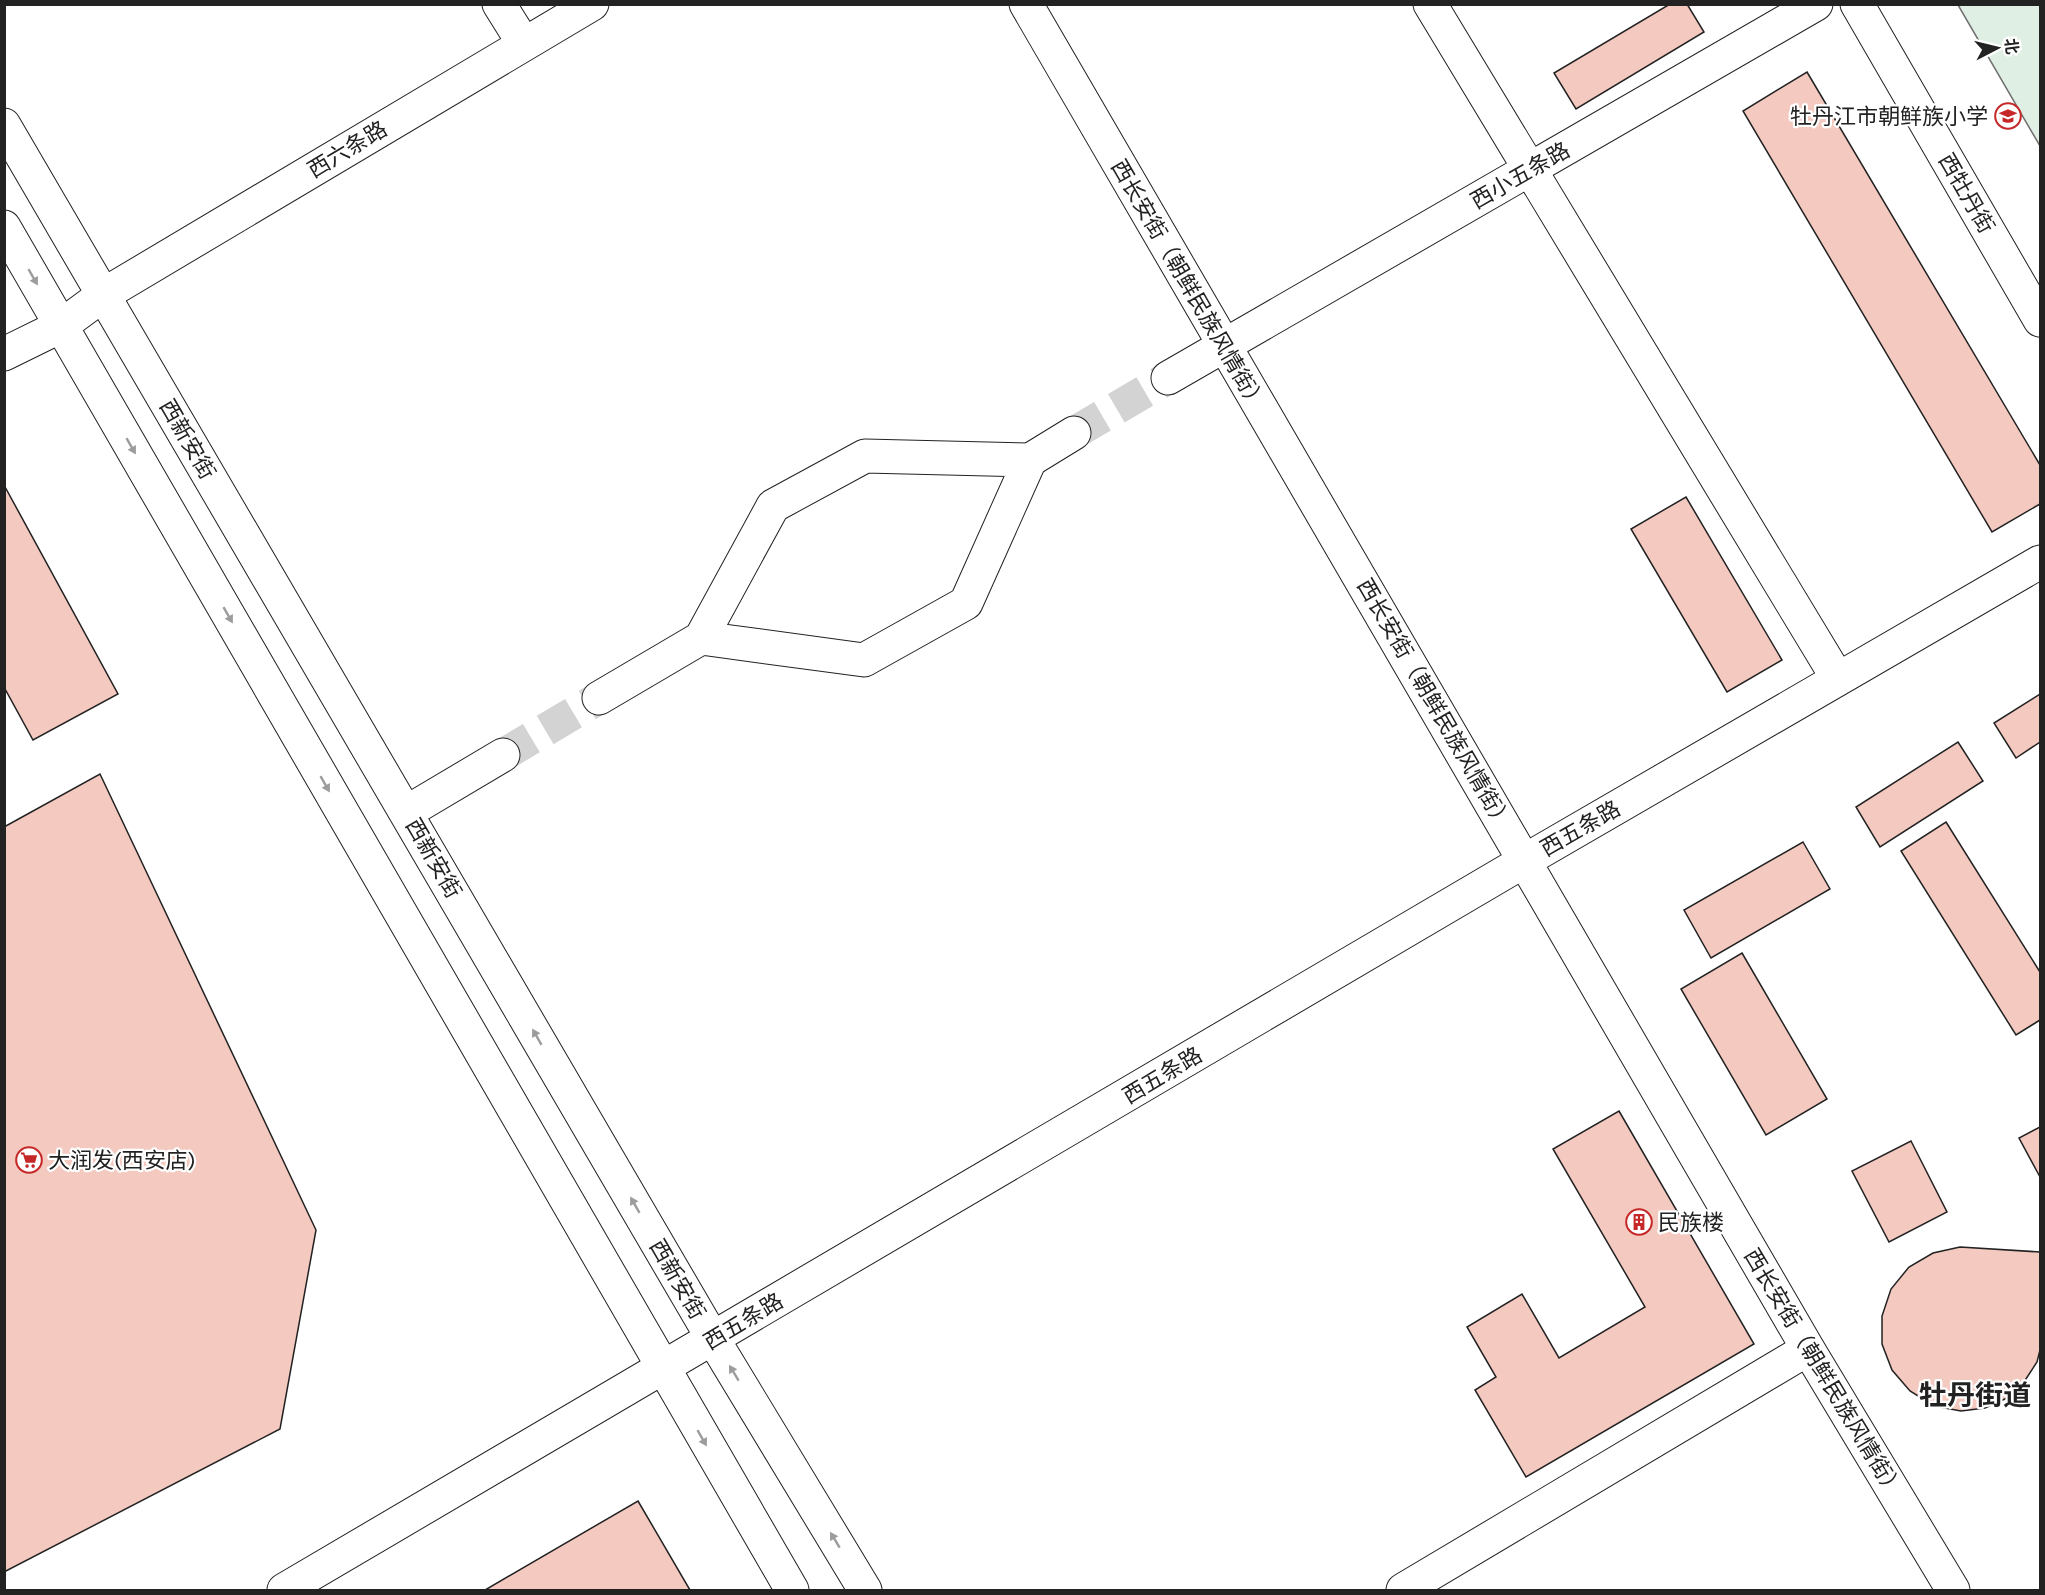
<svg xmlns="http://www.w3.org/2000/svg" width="2045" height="1595" font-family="Karla,'Noto Sans SC',sans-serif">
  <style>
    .green { fill: #e0efe3; stroke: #6f6f6f; stroke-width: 1.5 }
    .building { fill: #f3c9c0; stroke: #222; stroke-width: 1.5 }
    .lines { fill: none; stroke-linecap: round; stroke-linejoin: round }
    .minor-tunnel { stroke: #d3d3d3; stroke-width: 33; stroke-dasharray: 33 16; stroke-linecap: butt }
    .minor-casing { stroke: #222; stroke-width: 35 }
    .major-casing { stroke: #222; stroke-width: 35 }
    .minor { stroke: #fff; stroke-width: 33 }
    .major { stroke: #fff; stroke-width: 33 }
    .oneway { fill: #9c9c9c }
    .labels { text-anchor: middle; stroke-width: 4.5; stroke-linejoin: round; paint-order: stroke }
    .poi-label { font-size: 22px; fill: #222; stroke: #fff; text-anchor: start }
    .street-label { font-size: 22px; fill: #222; stroke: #fff }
    .district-label { font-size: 28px; font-weight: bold; fill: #222; stroke: #fff }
  </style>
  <rect width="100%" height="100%" fill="#fff"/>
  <path class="green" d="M1958,5H2040V146Z"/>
  <path class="building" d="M1670,4H1687L1704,32L1576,109L1554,73Z
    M1807,72L2040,465V504L1992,532L1743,111Z
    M4,485L118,694L33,740L4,687Z
    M1686,497L1782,660L1727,692L1631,529Z
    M2040,694V742L2016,758L1994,723Z
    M1958,742L1983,781L1880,847L1856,807Z
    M100,774L316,1230L280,1429L4,1572V827Z
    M1946,822L2040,972V1020L2016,1035L1901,851Z
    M1803,842L1830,889L1711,958L1684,910Z
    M1742,953L1827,1099L1766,1135L1681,989Z
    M1619,1111L1754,1344L1526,1477L1475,1390L1496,1377L1467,1327L1522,1294L1559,1358L1645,1307L1553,1149Z
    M2040,1127V1177L2019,1138Z
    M1911,1141L1947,1212L1889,1242L1852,1171Z
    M1960,1247L2040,1252V1350L2037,1362L2024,1382L2007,1398L1985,1408L1961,1411L1934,1406L1910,1391L1892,1370L1882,1344V1316L1891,1289L1909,1267L1933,1253Z
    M638,1501L690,1590H485Z"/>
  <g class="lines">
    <path class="minor-tunnel" d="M1074,433L1168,378
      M503,755L599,698"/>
    <g class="minor-casing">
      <path id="minor" d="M499,4L524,44
        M1026,4L1808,1349L1953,1590
        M1430,4L1838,679
        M4,354L61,326L103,295L592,4
        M1168,378L1816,4
        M701,638L864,660L966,603L1030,460
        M599,698L701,638L773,506L865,456L1030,460L1074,433
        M407,812L503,755
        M284,1590L1526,860L2040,562
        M1403,1590L1808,1349"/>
    </g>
    <g class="major-casing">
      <path id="major" d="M1857,4L2040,320
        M4,125L713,1339L865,1590
        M4,227L792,1590"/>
    </g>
    <use href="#minor" class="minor"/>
    <use href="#major" class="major"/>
  </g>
  <defs><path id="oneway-solid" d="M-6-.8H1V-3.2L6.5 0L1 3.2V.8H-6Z" transform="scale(1.5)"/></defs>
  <g class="oneway">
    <use href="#oneway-solid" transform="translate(33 277) rotate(60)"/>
    <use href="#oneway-solid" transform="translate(131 446) rotate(60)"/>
    <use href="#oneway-solid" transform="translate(228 615) rotate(60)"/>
    <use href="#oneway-solid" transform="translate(325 784) rotate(60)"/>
    <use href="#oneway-solid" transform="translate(537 1037) rotate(-120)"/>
    <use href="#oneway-solid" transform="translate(635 1205) rotate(-120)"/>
    <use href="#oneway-solid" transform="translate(734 1373) rotate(-121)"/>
    <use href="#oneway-solid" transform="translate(702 1438) rotate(60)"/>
    <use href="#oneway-solid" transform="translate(835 1540) rotate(-121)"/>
  </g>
  <defs>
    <g id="school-ring" transform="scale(1.35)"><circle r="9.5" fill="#fff" stroke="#c62828" stroke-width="1.5"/><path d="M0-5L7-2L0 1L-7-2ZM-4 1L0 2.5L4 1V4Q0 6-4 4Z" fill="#c62828"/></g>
    <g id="supermarket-ring" transform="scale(1.35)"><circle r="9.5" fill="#fff" stroke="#c62828" stroke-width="1.5"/><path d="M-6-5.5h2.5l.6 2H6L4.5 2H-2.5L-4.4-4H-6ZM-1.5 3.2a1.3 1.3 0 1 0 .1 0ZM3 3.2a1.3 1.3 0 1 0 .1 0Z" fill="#c62828"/></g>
    <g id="building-ring" transform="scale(1.35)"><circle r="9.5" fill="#fff" stroke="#c62828" stroke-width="1.5"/><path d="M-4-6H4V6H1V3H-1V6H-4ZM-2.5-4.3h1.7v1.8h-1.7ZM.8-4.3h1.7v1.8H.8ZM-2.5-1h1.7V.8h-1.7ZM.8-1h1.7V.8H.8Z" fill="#c62828"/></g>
  </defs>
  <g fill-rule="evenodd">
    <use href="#school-ring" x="2008" y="116"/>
    <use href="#supermarket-ring" x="29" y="1160"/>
    <use href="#building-ring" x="1639" y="1222"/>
  </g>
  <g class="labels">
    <g class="poi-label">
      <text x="1988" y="124" text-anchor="end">牡丹江市朝鲜族小学</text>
      <text x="48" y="1168">大润发(西安店)</text>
      <text x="1658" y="1230">民族楼</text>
    </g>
    <g class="street-label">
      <text transform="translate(347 149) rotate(-31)" y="8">西六条路</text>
      <text transform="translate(1520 175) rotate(-30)" y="8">西小五条路</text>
      <text transform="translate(1967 193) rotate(60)" y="8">西牡丹街</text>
      <text transform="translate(1189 285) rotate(60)" y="8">西长安街（朝鲜民族风情街）</text>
      <text transform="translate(188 439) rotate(60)" y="8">西新安街</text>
      <text transform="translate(1435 704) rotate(60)" y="8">西长安街（朝鲜民族风情街）</text>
      <text transform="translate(1580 828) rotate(-30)" y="8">西五条路</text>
      <text transform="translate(434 858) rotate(60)" y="8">西新安街</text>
      <text transform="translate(1162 1075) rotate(-31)" y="8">西五条路</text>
      <text transform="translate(678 1279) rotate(60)" y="8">西新安街</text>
      <text transform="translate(743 1321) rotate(-31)" y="8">西五条路</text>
      <text transform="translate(1824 1373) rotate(59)" y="8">西长安街（朝鲜民族风情街）</text>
    </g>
    <g class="district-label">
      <text x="1975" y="1405">牡丹街道</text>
    </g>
  </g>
  <rect width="2045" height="1595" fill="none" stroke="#222222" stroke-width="12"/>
  <g transform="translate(1997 48) rotate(83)" stroke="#ffffff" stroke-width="4.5" paint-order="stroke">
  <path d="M0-4.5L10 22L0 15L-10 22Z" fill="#222222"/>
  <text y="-9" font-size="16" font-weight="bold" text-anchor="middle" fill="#222222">北</text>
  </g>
</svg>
